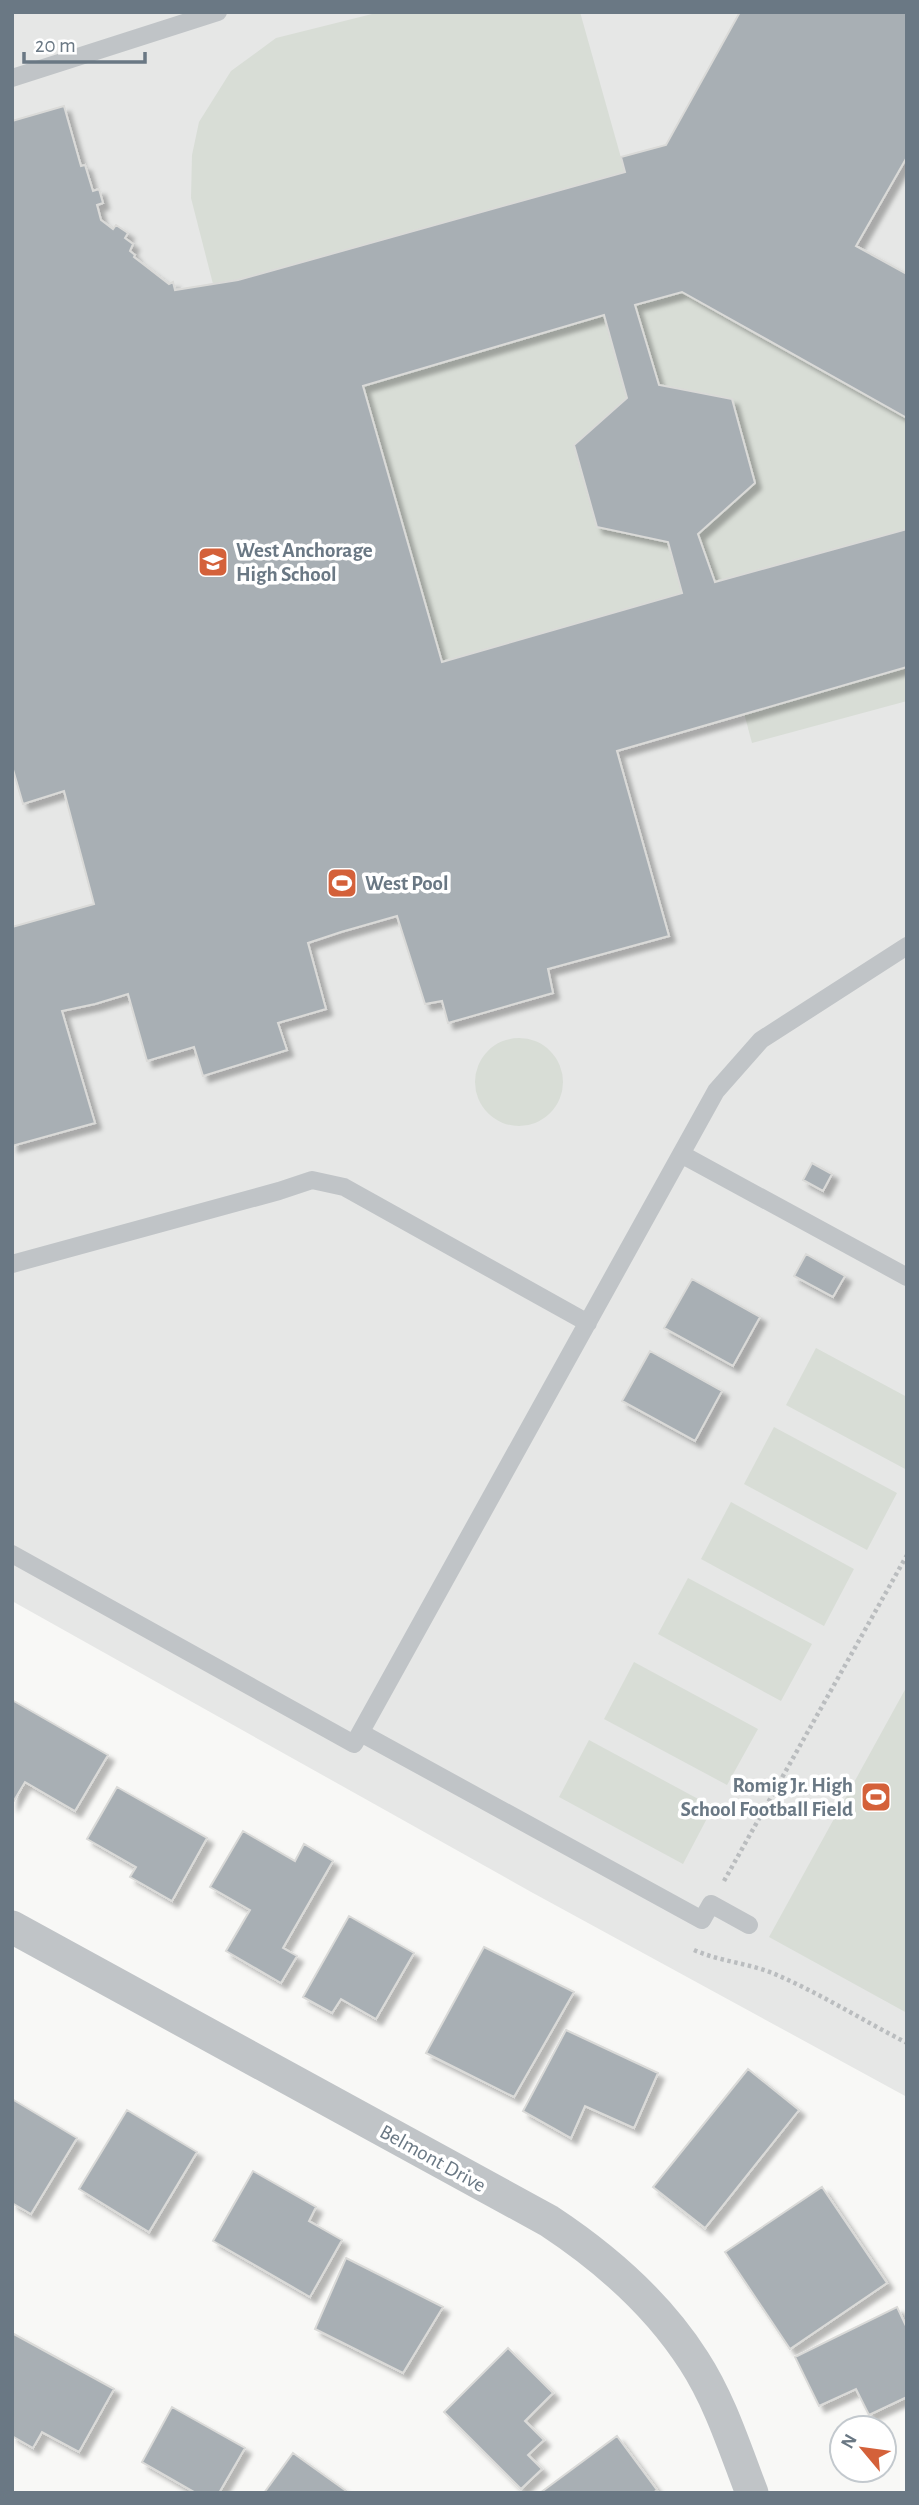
<svg xmlns="http://www.w3.org/2000/svg" width="919" height="2505" font-family="'Alegreya Sans',sans-serif">
  <style>
    .built { fill: #e6e7e6 }
    .green { fill: #d8ddd6 }
    .building { fill: #a8afb4; stroke: #dadad8; stroke-width: 2; fill-rule: evenodd; filter: url(#shadow) }
    .lines { fill: none; stroke-linecap: round; stroke-linejoin: round }
    .path { stroke: #babdbf; stroke-width: 4.5; stroke-dasharray: 3.5 3.5; stroke-linecap: butt }
    .lane { stroke: #c0c4c7; stroke-width: 18 }
    .street { stroke: #c0c4c7; stroke-width: 33 }
    .labels { text-anchor: middle; stroke-width: 7; stroke-linejoin: round; paint-order: stroke }
    .poi-label { font-size: 21px; font-weight: bold; fill: #6a7884; stroke: #fff; text-anchor: start }
    .street-label { font-size: 21px; fill: #6a7884; stroke: #fff }
  </style>
  <defs>
    <filter id="shadow"><feDropShadow dx="6" dy="6" stdDeviation="2" flood-color="#0004"/></filter>
  </defs>
  <rect width="100%" height="100%" fill="#f8f8f6"/>
  <path class="built" d="M12,12H907V2097L533,1893L12,1601Z"/>
  <path class="green" d="M380,12H580L625,172L238,280L213,284L191,198L192,155L199,122L231,71L276,38Z
    M682,292L907,418V529L715,582L698,534L755,482L732,400L659,385L635,305Z
    M604,315L682,593L442,662L363,386Z
    M907,667V701L752,743L744,713Z
    M475 1082a44 44 0 1 1 88 0a44 44 0 1 1-88 0Z
    M816,1348L907,1397V1470L786,1405Z
    M774,1427L897,1493L867,1550L744,1484Z
    M731,1502L854,1569L824,1626L701,1559Z
    M688,1578L812,1644L781,1701L658,1634Z
    M634,1662L758,1729L727,1785L604,1719Z
    M907,1686V2013L769,1937Z
    M589,1740L713,1807L683,1864L559,1797Z"/>
  <path class="building" d="M740,12L907,13V157L856,246L907,274V418L682,292L635,305L659,385L732,399L755,483L698,534L715,582L907,529V667L617,751L669,936L548,969L553,993L448,1023L442,1001L425,1004L397,916L341,932L308,943L326,1009L278,1023L287,1050L203,1076L194,1047L147,1061L128,994L95,1004L62,1011L95,1123L12,1146V927L94,904L64,791L23,804L12,766V121L64,106L81,166L85,165L93,191L99,189L103,203L97,205L101,220L113,229L116,225L128,233L125,238L133,244L130,251L135,255L134,257L169,284L173,282L175,290L238,280L625,172L621,157L666,145ZM604,315L627,398L574,445L597,527L668,542L682,593L442,662L363,386Z
    M812,1163L832,1174L823,1191L803,1180Z
    M806,1254L845,1276L833,1297L794,1276Z
    M692,1279L760,1317L733,1366L664,1328Z
    M650,1351L722,1391L695,1441L622,1401Z
    M12,1700L108,1755L75,1811L25,1782L12,1804Z
    M117,1787L207,1838L172,1901L130,1877L136,1867L87,1839Z
    M243,1831L295,1861L304,1844L333,1861L283,1948L297,1956L281,1983L226,1951L250,1910L210,1887Z
    M349,1916L414,1953L376,2019L341,1999L332,2013L303,1997Z
    M484,1947L574,1992L514,2097L426,2053Z
    M566,2030L658,2073L634,2128L585,2106L571,2138L523,2111Z
    M748,2069L799,2110L705,2228L653,2187Z
    M12,2099L77,2138L31,2214L12,2203Z
    M127,2110L197,2152L149,2232L79,2189Z
    M253,2171L316,2207L309,2221L342,2240L310,2297L213,2241Z
    M822,2187L887,2283L790,2349L725,2252Z
    M346,2258L443,2307L403,2373L315,2329Z
    M897,2307L907,2328V2397L869,2415L856,2389L819,2406L795,2357Z
    M12,2333L114,2389L79,2452L42,2432L33,2448L12,2436Z
    M508,2348L553,2393L525,2421L544,2440L528,2455L542,2469L521,2489L444,2412Z
    M172,2407L245,2448L219,2493H196L142,2462Z
    M617,2436L657,2490L653,2493H540Z
    M293,2453L349,2493H264Z"/>
  <g class="lines">
    <path class="path" d="M724,1881L907,1555
      M694,1950C721,1962 750,1963 777,1975C821,1994 864,2021 907,2043"/>
    <path class="lane" d="M12,78L218,12
      M681,1154L907,1277
      M12,1264L279,1191L312,1180L344,1187L588,1323
      M12,1554L354,1744L716,1091L761,1040L907,946
      M361,1733L702,1920L711,1904L749,1925"/>
    <path class="street" d="M12,1927L549,2221C605,2258 657,2303 694,2361C720,2401 735,2449 752,2493"/>
  </g>
  <defs>
    <g id="school-square" transform="scale(1.575)"><rect x="-9" y="-9" width="18" height="18" rx="4" fill="#d4613a" stroke="#fff"/><path d="M0-5L7-2L0 1L-7-2ZM-4 1L0 2.5L4 1V4Q0 6-4 4Z" fill="#fff"/></g>
    <g id="stadium-square" transform="scale(1.575)"><rect x="-9" y="-9" width="18" height="18" rx="4" fill="#d4613a" stroke="#fff"/><path d="M0-5a6.5 5 0 1 0 0 10a6.5 5 0 1 0 0-10ZM-3.5-1.8h7v3.6h-7Z" fill="#fff"/></g>
  </defs>
  <g fill-rule="evenodd">
    <use href="#school-square" x="213" y="562"/>
    <use href="#stadium-square" x="342" y="883"/>
    <use href="#stadium-square" x="876" y="1797"/>
  </g>
  <g class="labels">
    <g class="poi-label">
      <text x="236" y="557">West Anchorage<tspan x="236" dy="24">High School</tspan></text>
      <text x="365" y="890">West Pool</text>
      <text x="853" y="1792" text-anchor="end">Romig Jr. High<tspan x="853" dy="24">School Football Field</tspan></text>
    </g>
    <g class="street-label">
      <text transform="translate(433 2158) rotate(29)" y="7">Belmont Drive</text>
    </g>
  </g>
  <rect width="919" height="2505" fill="none" stroke="#6a7884" stroke-width="28"/>
  <g transform="translate(863 2449) rotate(299)"><circle r="33" fill="#ffffff" stroke="#c3c9ce" stroke-width="2"/>
  <path d="M0-5L12 26L0 18L-12 26Z" fill="#d4613a"/>
  <text y="-10" font-size="19" font-weight="bold" text-anchor="middle" fill="#6a7884">N</text>
  </g>
  <path d="M24 52v10h121v-10" fill="none" stroke="#6a7884" stroke-width="3.5"/>
  <text x="35" y="52" font-size="21" fill="#6a7884" stroke="#ffffff" stroke-width="5" paint-order="stroke">20 m</text>
</svg>
